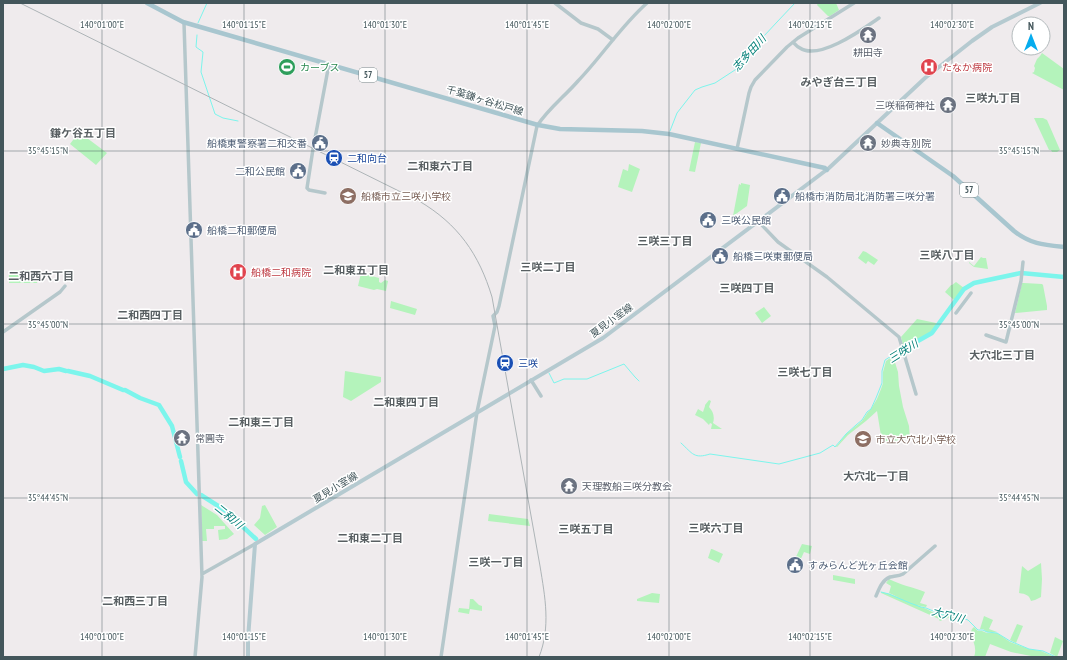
<svg xmlns="http://www.w3.org/2000/svg" width="1067" height="660" font-family="'PT Sans Narrow','Noto Sans JP',sans-serif">
  <style>
    .green { fill: #b4f3bb }
    .lines { fill: none; stroke-linecap: round; stroke-linejoin: round }
    .stream { stroke: #7cf5ec; stroke-width: 1 }
    .river { stroke: #7cf5ec; stroke-width: 4.5 }
    .tertiary { stroke: #b5c7cb; stroke-width: 3.5 }
    .secondary { stroke: #b5cad0; stroke-width: 4 }
    .primary { stroke: #a8c6cf; stroke-width: 4.5 }
    .rail { stroke: #adb4b7; stroke-width: 1 }
    .ticks { fill: none; stroke: #43565b; stroke-width: 1; stroke-opacity: 0.45 }
    .labels { text-anchor: middle; stroke-width: 3; stroke-linejoin: round; paint-order: stroke }
    .shield { fill: #fff; stroke: #7b898c; stroke-width: 1 }
    .shield-label { font-size: 9px; font-weight: bold; fill: #43565b }
    .worship-label { font-size: 10px; fill: #5b616d; stroke: #fff; text-anchor: start }
    .leisure-label { font-size: 10px; fill: #27864d; stroke: #fff; text-anchor: start }
    .health-label { font-size: 10px; fill: #be3a42; stroke: #fff; text-anchor: start }
    .street-label { font-size: 10px; fill: #43565b; stroke: #fff }
    .service-label { font-size: 10px; fill: #4e5e75; stroke: #fff; text-anchor: start }
    .transit-label { font-size: 10px; fill: #164399; stroke: #fff; text-anchor: start }
    .education-label { font-size: 10px; fill: #785e54; stroke: #fff; text-anchor: start }
    .water-label { font-size: 11px; font-style: italic; fill: #058179; stroke: #fff }
    .neighbourhood-label { font-size: 11px; font-weight: bold; fill: #585f62; stroke: #fff }
    .ticks-label { font-size: 10px; text-anchor: middle; fill: #43565b; stroke: #fff; stroke-width: 3; stroke-linejoin: round; paint-order: stroke }
  </style>
  <rect width="100%" height="100%" fill="#efebed"/>
  <path class="green" d="M818,3H836L839,10L830,16H828L817,5Z
    M1042,53L1064,69V90L1032,73L1034,72L1035,68L1034,66L1037,59L1040,56Z
    M1034,118H1043L1047,120L1060,150L1057,152H1052L1051,150H1049Z
    M79,132L107,153L96,165L70,144Z
    M695,142L701,143L695,172L689,171Z
    M629,164L640,169L632,192L618,187L623,169L628,171Z
    M741,183L750,185L747,206L733,216L739,184L741,185Z
    M863,251L866,252L878,260L874,265L868,261L866,264L858,258Z
    M981,257L983,258H986L988,269L974,267L969,263V262L974,266Z
    M38,270L37,283H9V271Z
    M361,273L379,278V282L381,283L385,280L388,281L386,291L377,289L374,290L358,286Z
    M956,282L964,288L954,300L945,292L951,285H952Z
    M1022,283H1024L1042,284L1043,285L1047,306V310L1015,313Z
    M391,301L417,309L415,315L390,308Z
    M764,307L771,316L762,323L755,313Z
    M917,319L936,323L937,324L931,332L904,348L901,337Z
    M893,356L898,372L899,386L903,407L909,426L910,439L882,442L877,411L866,421L848,435L837,447H836L846,434L862,421L868,412L871,409L877,399L881,389L883,383V372L886,361Z
    M345,371L381,377V382L351,401L343,397Z
    M709,400L711,401L709,407C713,411 715,417 713,423L722,429H711L712,424L710,423L709,425L703,419L695,415L698,409L703,412L705,406V405Z
    M201,505L217,515L234,534L227,539L219,540L218,530L225,529V526H214V529H206L207,541H202Z
    M265,505L277,527L265,535L254,525L260,518L262,506Z
    M489,514L528,519L530,526L488,521Z
    M802,544L812,546L810,554L804,552L799,563L794,561Z
    M711,549H712L723,554L719,563L708,558Z
    M1041,563L1042,579L1041,597L1035,600L1031,601C1029,595 1026,594 1019,593L1022,566L1028,571Z
    M833,575L855,579V584L833,580Z
    M889,579C900,585 913,587 925,592L920,603L927,605L926,607C913,606 901,598 889,593L891,586L886,583Z
    M881,592L890,594L921,607C929,609 937,616 943,616C948,617 949,615 954,616L953,619L948,618L940,621L939,620V619L881,593Z
    M652,593L660,594L659,603L637,601V599Z
    M470,599H473L479,605L482,606V611L470,609L469,614L458,612L459,608L469,609Z
    M984,616L993,620L989,629L997,632H987L983,629H980Z
    M1017,624L1023,626L1016,643L1010,640Z
    M974,627L978,631H982L987,633H997L1010,642L1029,649L1041,651L1055,657H1036L1011,652L990,644L985,657H974C977,649 974,642 970,634L972,629Z
    M1055,637L1063,641L1057,657L1050,653Z"/>
  <g class="lines">
    <path class="stream" d="M198,23L207,3
      M197,35L196,47L203,52L201,72L215,114L223,118L238,121
      M670,131L677,113L695,90L702,87L715,83L738,68L742,63L743,58L759,43L764,36L777,22L795,3
      M549,373L554,383L564,379H587L624,364L635,377L639,381
      M681,443C693,454 694,459 710,454L779,464L820,453L833,445L835,447L846,434L856,425L862,420L867,412L871,409L876,398L882,383V371L885,360L893,355
      M881,592L889,594L910,603L921,607L926,608L943,615L949,614L968,620L978,630H983L987,632L997,633L1010,641L1029,649L1043,651L1056,657"/>
    <path class="river" d="M893,355L932,333L964,289L974,283L1021,273L1064,277
      M3,369L23,365L34,367L44,371L59,369L66,371
      M68,371L90,376L123,390
      M125,390L140,398L159,405L172,426L180,457
      M181,461L186,482L197,494
      M201,495L226,511L256,539"/>
    <path class="tertiary" d="M555,3L581,23L598,29L613,40
      M184,23L202,577L195,657
      M793,42C795,44 797,47 800,48C819,61 863,29 879,18
      M737,149L749,93L751,87L755,80L787,47L798,38L854,3
      M325,193L309,190L307,188L313,149L329,64
      M758,221L778,242L827,277L899,337L916,394
      M956,313L971,293
      M3,332L60,292L65,286
      M986,335L1006,342L1021,281L1023,262
      M531,380L541,396
      M202,574L255,544
      M876,596C879,589 882,580 890,577C895,576 899,576 903,574L935,546
      M441,657L477,412L495,326L493,316L497,312L499,306L537,126C548,109 565,96 578,81C602,56 621,26 647,3"/>
    <path class="secondary" d="M248,657V639L255,544L603,338L829,168L925,78L972,41L992,27L1040,3"/>
    <path class="primary" d="M147,3L183,22L538,125L560,129L642,131L669,134L825,168L827,170
      M877,123L953,176L1014,231C1030,244 1044,245 1064,247"/>
    <path class="rail" d="M20,3L419,201C458,224 479,254 492,297L540,566C545,597 551,627 539,657"/>
  </g>
  <path class="ticks" d="M102,3V657M244,3V657M385,3V657M527,3V657M669,3V657M810,3V657M952,3V657M3,151H1064M3,324H1064M3,498H1064"/>
  <defs>
    <g id="temple-disc" transform="scale(0.9)"><circle r="9.5" fill="#6b7280" stroke="#fff"/><path d="M0-6L5-2H3V0L6.5 2.5H4V6H1.5V3h-3V6H-4V2.5H-6.5L-3 0V-2H-5Z" fill="#fff"/></g>
    <g id="stadium-disc" transform="scale(0.9)"><circle r="9.5" fill="#2e9e5b" stroke="#fff"/><path d="M0-5a6.5 5 0 1 0 0 10a6.5 5 0 1 0 0-10ZM-3.5-1.8h7v3.6h-7Z" fill="#fff"/></g>
    <g id="hospital-disc" transform="scale(0.9)"><circle r="9.5" fill="#e0444e" stroke="#fff"/><path d="M-5-5h3v3.5h4V-5h3V5h-3V1.5h-4V5h-3Z" fill="#fff"/></g>
    <g id="civic-disc" transform="scale(0.9)"><circle r="9.5" fill="#5c6f8a" stroke="#fff"/><path d="M-.6-6.5H3V-4.5H.6V-3L4-1V1h2V6H-6V1h2V-1L-.6-3ZM-1.2 2.5V6h2.4V2.5Z" fill="#fff"/></g>
    <g id="station-disc" transform="scale(0.9)"><circle r="9.5" fill="#1a4fb4" stroke="#fff"/><path d="M-3-6H3Q5-6 5-4V2Q5 4 3 4L4.5 6H3L1.5 4h-3L-3 6H-4.5L-3 4Q-5 4-5 2V-4Q-5-6-3-6ZM-3.5-4v3h7v-3ZM-3.5 1v1.5H-2V1ZM2 1v1.5H3.5V1Z" fill="#fff"/></g>
    <g id="school-disc" transform="scale(0.9)"><circle r="9.5" fill="#8d6e63" stroke="#fff"/><path d="M0-5L7-2L0 1L-7-2ZM-4 1L0 2.5L4 1V4Q0 6-4 4Z" fill="#fff"/></g>
  </defs>
  <g fill-rule="evenodd">
    <use href="#temple-disc" x="868" y="35"/>
    <use href="#stadium-disc" x="287" y="67"/>
    <use href="#hospital-disc" x="929" y="67"/>
    <use href="#temple-disc" x="948" y="105"/>
    <use href="#civic-disc" x="320" y="143"/>
    <use href="#temple-disc" x="868" y="143"/>
    <use href="#station-disc" x="334" y="158"/>
    <use href="#civic-disc" x="298" y="171"/>
    <use href="#school-disc" x="348" y="196"/>
    <use href="#civic-disc" x="782" y="196"/>
    <use href="#civic-disc" x="708" y="220"/>
    <use href="#civic-disc" x="194" y="230"/>
    <use href="#civic-disc" x="720" y="256"/>
    <use href="#hospital-disc" x="238" y="272"/>
    <use href="#station-disc" x="505" y="363"/>
    <use href="#temple-disc" x="182" y="438"/>
    <use href="#school-disc" x="863" y="439"/>
    <use href="#temple-disc" x="569" y="486"/>
    <use href="#civic-disc" x="795" y="565"/>
  </g>
  <g class="labels">
    <g class="shield">
      <rect x="359" y="68" width="18" height="14" rx="3"/>
      <rect x="960" y="183" width="18" height="14" rx="3"/>
    </g>
    <g class="shield-label">
      <text x="368" y="78">57</text>
      <text x="969" y="193">57</text>
    </g>
    <g class="worship-label">
      <text x="868" y="56" text-anchor="middle">耕田寺</text>
      <text x="935" y="109" text-anchor="end">三咲稲荷神社</text>
      <text x="881" y="147">妙典寺別院</text>
      <text x="195" y="442">常圓寺</text>
      <text x="582" y="490">天理教船三咲分教会</text>
    </g>
    <g class="leisure-label">
      <text x="300" y="71">カーブス</text>
    </g>
    <g class="health-label">
      <text x="942" y="71">たなか病院</text>
      <text x="251" y="276">船橋二和病院</text>
    </g>
    <g class="street-label">
      <text transform="translate(485 100) rotate(17)" y="4">千葉鎌ヶ谷松戸線</text>
      <text transform="translate(611 320) rotate(-36)" y="4">夏見小室線</text>
      <text transform="translate(335 487) rotate(-31)" y="4">夏見小室線</text>
    </g>
    <g class="service-label">
      <text x="307" y="147" text-anchor="end">船橋東警察署二和交番</text>
      <text x="285" y="175" text-anchor="end">二和公民館</text>
      <text x="795" y="200">船橋市消防局北消防署三咲分署</text>
      <text x="721" y="224">三咲公民館</text>
      <text x="207" y="234">船橋二和郵便局</text>
      <text x="733" y="260">船橋三咲東郵便局</text>
      <text x="808" y="569">すみらんど光ヶ丘会館</text>
    </g>
    <g class="transit-label">
      <text x="347" y="162">二和向台</text>
      <text x="518" y="367">三咲</text>
    </g>
    <g class="education-label">
      <text x="361" y="200">船橋市立三咲小学校</text>
      <text x="876" y="443">市立大穴北小学校</text>
    </g>
    <g class="water-label">
      <text transform="translate(749 53) rotate(-48)" y="4">志多田川</text>
      <text transform="translate(903 351) rotate(-32)" y="4">三咲川</text>
      <text transform="translate(229 516) rotate(39)" y="4">二和川</text>
      <text transform="translate(948 615) rotate(15)" y="4">大穴川</text>
    </g>
    <g class="neighbourhood-label">
      <text x="839" y="86">みやぎ台三丁目</text>
      <text x="993" y="102">三咲九丁目</text>
      <text x="83" y="137">鎌ケ谷五丁目</text>
      <text x="440" y="170">二和東六丁目</text>
      <text x="665" y="245">三咲三丁目</text>
      <text x="947" y="259">三咲八丁目</text>
      <text x="548" y="271">三咲二丁目</text>
      <text x="356" y="274">二和東五丁目</text>
      <text x="41" y="280">二和西六丁目</text>
      <text x="747" y="292">三咲四丁目</text>
      <text x="150" y="319">二和西四丁目</text>
      <text x="1002" y="359">大穴北三丁目</text>
      <text x="805" y="376">三咲七丁目</text>
      <text x="406" y="406">二和東四丁目</text>
      <text x="261" y="426">二和東三丁目</text>
      <text x="876" y="480">大穴北一丁目</text>
      <text x="716" y="532">三咲六丁目</text>
      <text x="586" y="533">三咲五丁目</text>
      <text x="370" y="542">二和東二丁目</text>
      <text x="496" y="566">三咲一丁目</text>
      <text x="135" y="605">二和西三丁目</text>
    </g>
  </g>
  <g class="ticks-label">
    <text x="102" y="28">140°01'00"E</text>
    <text x="244" y="28">140°01'15"E</text>
    <text x="385" y="28">140°01'30"E</text>
    <text x="527" y="28">140°01'45"E</text>
    <text x="669" y="28">140°02'00"E</text>
    <text x="810" y="28">140°02'15"E</text>
    <text x="952" y="28">140°02'30"E</text>
    <text x="48" y="154">35°45'15"N</text>
    <text x="1019" y="154">35°45'15"N</text>
    <text x="48" y="328">35°45'00"N</text>
    <text x="1019" y="328">35°45'00"N</text>
    <text x="48" y="501">35°44'45"N</text>
    <text x="1019" y="501">35°44'45"N</text>
    <text x="102" y="640">140°01'00"E</text>
    <text x="244" y="640">140°01'15"E</text>
    <text x="385" y="640">140°01'30"E</text>
    <text x="527" y="640">140°01'45"E</text>
    <text x="669" y="640">140°02'00"E</text>
    <text x="810" y="640">140°02'15"E</text>
    <text x="952" y="640">140°02'30"E</text>
  </g>
  <rect width="1067" height="660" fill="none" stroke="#43565b" stroke-width="8"/>
  <g transform="translate(1031 36)"><circle r="19" fill="#ffffff" stroke="#b4bbbd"/>
  <path d="M0-3L7 15L0 10L-7 15Z" fill="#06acee"/>
  <text y="-6" font-size="11" font-weight="bold" text-anchor="middle" fill="#43565b">N</text>
  </g>
</svg>
